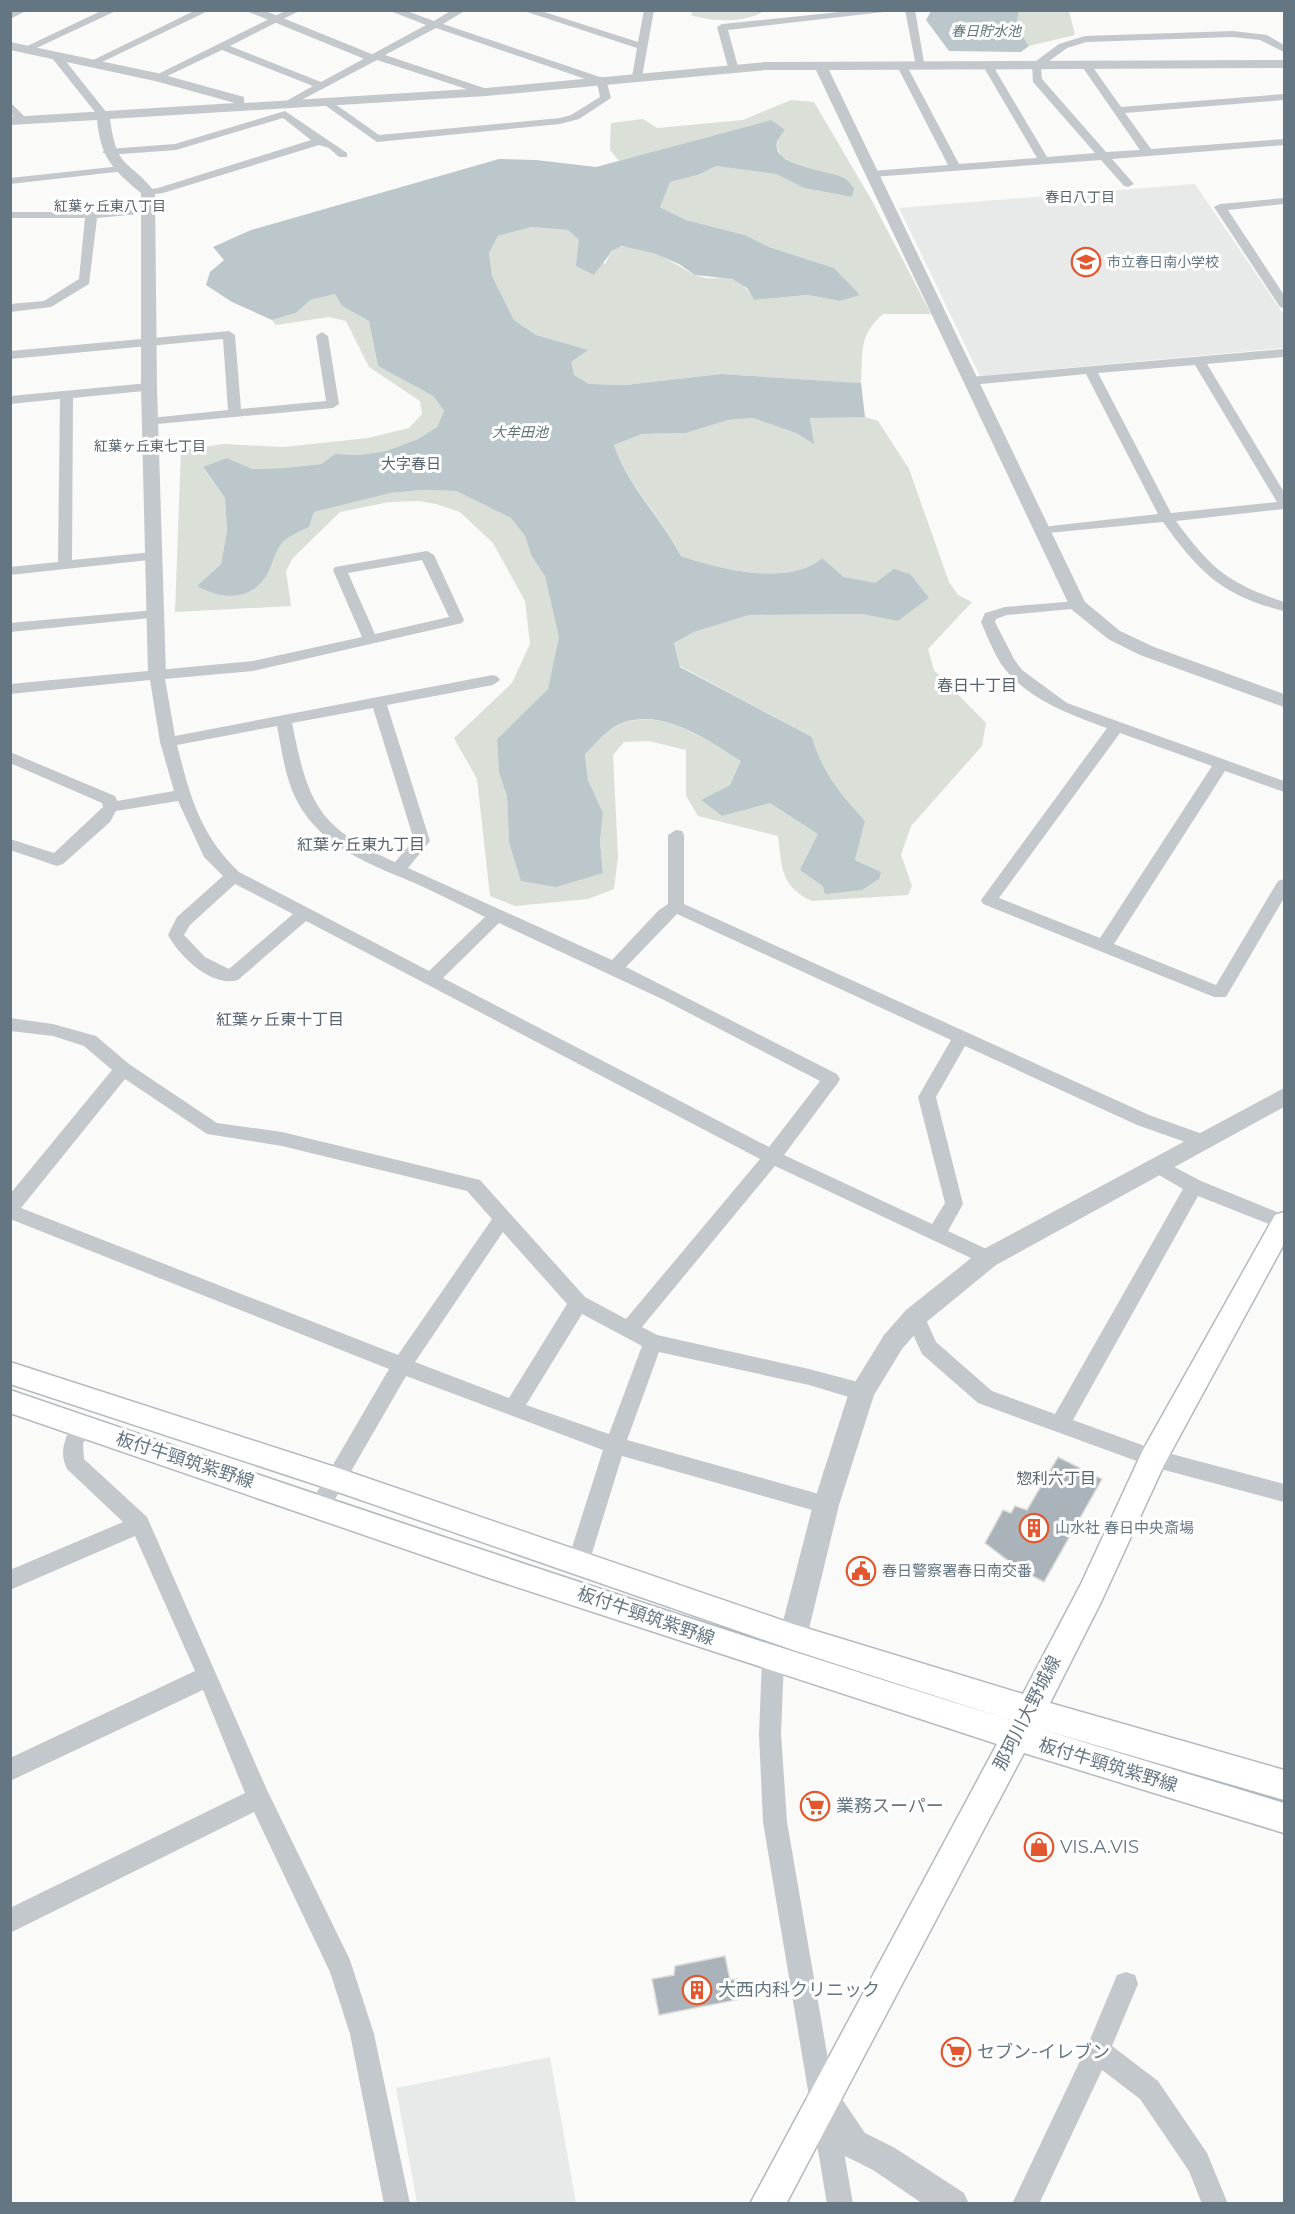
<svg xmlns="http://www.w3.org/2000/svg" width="1295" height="2214" font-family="Montserrat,'Noto Sans JP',sans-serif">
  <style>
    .built { fill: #e8e9e9 }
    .green { fill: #dadfd7 }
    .water { fill: #bbc7cb }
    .building { fill: #aab3b9; stroke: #dcdcda; stroke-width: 1.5 }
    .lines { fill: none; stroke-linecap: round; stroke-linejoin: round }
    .secondary-casing { stroke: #b3babf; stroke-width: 3 }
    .minor { fill: #c3c8cc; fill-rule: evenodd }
    .tertiary { fill: #c3c8cc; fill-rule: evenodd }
    .secondary { fill: #fff; fill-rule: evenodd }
    .labels { text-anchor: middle; stroke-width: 6; stroke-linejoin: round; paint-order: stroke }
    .far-water-label { font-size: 14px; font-style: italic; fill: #60757c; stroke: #fff }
    .far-neighbourhood-label { font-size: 14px; fill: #57646e; stroke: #fff }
    .far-poi-label { font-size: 14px; fill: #657683; stroke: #fff; text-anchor: start }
    .far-quarter-label { font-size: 15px; fill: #57646e; stroke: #fff }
    .poi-label { font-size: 15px; fill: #657683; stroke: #fff; text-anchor: start }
    .neighbourhood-label { font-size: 16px; fill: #57646e; stroke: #fff }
    .near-street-label { font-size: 18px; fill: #657683; stroke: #fff }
    .near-poi-label { font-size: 18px; fill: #657683; stroke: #fff; text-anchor: start }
  </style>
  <rect width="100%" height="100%" fill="#fafaf8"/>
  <path class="built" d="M1195,184L1284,315V348L980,376L899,208Z
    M550,2057L576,2203H417L396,2088Z"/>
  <path class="green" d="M693,11V10L764,11C746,23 712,22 691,15Z
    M1019,11H1069L1075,35L1029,46L1016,26Z
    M791,100L814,102L871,199L931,314H883C858,336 863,352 861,383L721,374L625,385L589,384L574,375L570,362L587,350L536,335L514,320L492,276L489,253L498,236L532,227L568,230L605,264C607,260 609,255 612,252C628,234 677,265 693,274C716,286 734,265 754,300L808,295L840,301L859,295L834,268L769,247L745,235L686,220L659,206L670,182L698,175L716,166L776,174L804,188L852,197L781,156L777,147L779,136L771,120L619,161L610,150L611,123L643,119L657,128L743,120Z
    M335,294L342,306L369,321L378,366L433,396L444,411L437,427L418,439L386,451L359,455L335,454L321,464L284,468L252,469L227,458L203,468L225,498L227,531L221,564L197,586C219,599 248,602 265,578C273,567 273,552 284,541C291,535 301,531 309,527L314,512L391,493L422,490L456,491L511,518L525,536L531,555L545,576L560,636L548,689L497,739L499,773L507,796L509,842L603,873L600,842L603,813L588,780L585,753C594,745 605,732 617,726C658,704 707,741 742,761L730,785L701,800L722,816L770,803L819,834L801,870L881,872L855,860L865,821C840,793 823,774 812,737L680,666L674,643L694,632L749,615L861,614L898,621L929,598L844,577L822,558C789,587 718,569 681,556C662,516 628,487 614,445L642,434L686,433L728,420L753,418L796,433L813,443L810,417H865L878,421L909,469L949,582L958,595L972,602L928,649L934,670L986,723L982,746L911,826L901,855L912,886L908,895L812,901C780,886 782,867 778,836L698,816L686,796V750L649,741L624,742L613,755L618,857L614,889L588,899L515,906L490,896L477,779L454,738L512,683L530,644L525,601L493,543L460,512L436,504L418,501L389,502L340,512L292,559L286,571L291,606L175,612L181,450L224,444L283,447L368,438L409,428L422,414L420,401L369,367L346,321L329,317L276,325L272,320L296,313L309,300Z"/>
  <path class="water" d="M931,11H1019L1016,26L1029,46L1021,52L949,51L926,20Z
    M771,120L785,130C752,165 826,169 844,178C848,180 851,185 854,188L852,197L804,188L776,174L716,166L698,175L670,182L660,207L686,220L745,235L769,247L834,268L860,295L840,301L808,295L754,300L747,288L732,279L695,275L679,264L653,253L622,246L612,251L594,275L576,266L579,240L568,230L532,227L498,236L489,253L492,276L514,320L536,335L588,350L571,362L574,375L589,384L625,385L721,374L861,383L865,417L810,418L814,444L796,433L753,418L728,420L686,433L642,434L614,445C628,487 661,517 681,556C718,569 790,587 822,558L844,577L875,583L894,569L910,574L929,598L898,621L861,614L749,615L694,632L674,643L680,667L812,737C823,774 840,793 865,821L855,860L881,872L879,879L862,890L825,894L823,886L800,870L818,834L770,803L722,816L701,800L730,785L741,761C707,740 658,704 616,726C605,732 594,745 585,754L588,780L603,813L600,842L603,873L556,887L521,881L509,842L507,796L499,773L497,739L548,689L559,637L545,576L531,555L525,536L511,518L456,491L422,490L391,493L314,512L309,527C301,531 291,535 284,541C273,552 273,567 265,578C248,602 219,599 197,586L221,564L227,531L225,498L203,467L227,458L252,469L284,468L321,464L335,454L359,455L386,451L418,439L437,427L444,411L433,396L378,366L369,321L342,306L335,294L310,300L296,313L272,320L232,302L206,285L210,272L224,260L213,247L251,230L499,159L536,160L596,167Z"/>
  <path class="building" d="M1058,1457L1102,1479L1044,1582L1019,1569L985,1543L1003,1510L1011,1513L1015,1506L1027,1510Z
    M725,1956L730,1980L737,1979L741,1999L659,2015L652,1979L674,1975L675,1966Z"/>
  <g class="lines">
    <g class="secondary-casing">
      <path id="secondary" d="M1284,1212V1244L1164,1465L1101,1602L1050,1703L1284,1770V1800L1037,1728L1284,1803V1833L1024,1753L786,2204H750L997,1744L486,1577L10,1413V1390C342,1504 675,1616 1010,1720L793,1650L335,1491L10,1384V1362L335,1467L793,1624L1023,1694L1081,1584L1143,1450L1275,1215Z"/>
    </g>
    <path class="minor" d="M14,10H28L10,19V12Z
      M103,10H118L30,51L21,49Z
      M196,10H210L96,65L87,63Z
      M287,10H301L230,46L321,82L426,25L388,10H404L434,21L452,10H466L443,24L606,79L611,98L579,119L560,124L377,142L319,101L328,99L379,135L560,118L571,115L600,97L597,83L436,28L385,55L490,90V94H482L377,60L292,105L288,104V100L313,86L222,50L161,79L152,77Z
      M521,10H538L638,42L644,10H654L642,77L637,80L632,77L637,48Z
      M859,10H901L728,30L738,67L733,70L728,67L717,27L722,24Z
      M905,10H915L925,68L916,66Z
      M1233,31L1267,35L1284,45V52L1260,40L1233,37L1086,42L1067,48L1041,67L1042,79L1106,152L1140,150L1081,65L1086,62L1090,63L1121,107L1284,94V100L1125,113L1151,149L1284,139V145L1112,159L1134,184L1128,187L1124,186L1101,160L872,177L866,174L872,171L948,165L897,66L898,64L907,66L959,164L1037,158L983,66L988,63L993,66L1047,157L1095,153L1033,82L1032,64L1059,44L1085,36Z
      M52,54H60L107,113V117H99L52,58Z
      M10,102L27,119V123H19L10,113Z
      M285,111L347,153V157H339L329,148L319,145L163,193L148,195L142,192L144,190L158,188L311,140L283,118L176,150L108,155L102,152L108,149L175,144Z
      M121,166L127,169L125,171L10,184V178Z
      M1284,198V204L1228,210L1284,295V308L1280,307L1214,207L1220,204Z
      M146,208L150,209V213L97,218L89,284L51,307L10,312V304L44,301L79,279L85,218H10V212H91Z
      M229,331L235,335L241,409L326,401L316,336L322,332L328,336L339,404L333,408L146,425V419L151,418L228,410L223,339L10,359V351Z
      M1284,349V357L1207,364L1284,492V509L1176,521C1211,569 1228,583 1284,602V611C1222,596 1199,572 1163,522L1037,534L1035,531L1042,527L1158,514L1086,374L970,385L964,381L970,377ZM1195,365L1277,502L1171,513L1098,373Z
      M149,383L155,387L154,390L73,398L72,560L153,552L158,553V559L10,575V567L58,562L60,399L10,404V396Z
      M427,551L434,555L464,620L462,623L253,671L165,679L175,736L493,675L498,677L500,680L493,685L387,705L430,841L408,868L612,960L659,910L668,904V835L676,830L682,831L684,835V904L1149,1115L1211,1137L1214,1142L1211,1147L1205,1149L1137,1125L965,1046L936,1097L963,1204L948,1231L995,1253L998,1258L995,1263L988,1266L775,1166L642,1327L657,1335L809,1369L862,1383L869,1386L872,1392L869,1398L862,1401L809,1385L659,1352L627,1440L826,1496L833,1498L836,1505L833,1512L826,1514L622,1456L589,1563L586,1570L578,1573L570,1570L567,1563L603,1450L406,1376L327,1513L320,1515L313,1513L310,1506L313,1499L389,1369L10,1219V1194L112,1070L84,1046L53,1036L10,1031V1018L53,1024L96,1036L129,1064L217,1123L282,1132L480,1180L585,1297L626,1319L760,1159L306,921L238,980C212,988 179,956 168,935L177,917L223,876L204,857L178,801L116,811L110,822L63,864L57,866L10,850V839L54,853L103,807L102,803L10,763V752L115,796L117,801L174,791L160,742L150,680L10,694V684L253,661L362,637L333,570L335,567ZM422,560L449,617L375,634L348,573ZM373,708L414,840L395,862C318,828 308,803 292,723ZM277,726C282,751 285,778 297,801C322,849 373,865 419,885C441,895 463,906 485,917L429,971L239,872C200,835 190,796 177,745ZM235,884L293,914L229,969L205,957L184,935L190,925ZM677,914L951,1040L918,1097L945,1203L932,1224L784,1155L837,1084L840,1079L837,1074L626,967ZM499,923L662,999L820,1081L769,1147L443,978ZM125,1079L207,1134L282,1146L467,1191L492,1219L398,1355L21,1208ZM503,1232L567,1304L509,1398L415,1362ZM582,1314L642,1346L609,1434L526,1405Z
      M1077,601L1082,602L1084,605L1082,608L1007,615L996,619L995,622L1014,659L1022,670L1067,703L1284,781V792L1225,771L1114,944L1216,985L1278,881L1284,879V898L1226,997H1214L983,904L981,900L1107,728C1069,714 1026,699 1001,664C993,651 987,636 981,622L985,613L1005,607ZM1120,733L1212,766L1100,938L999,898Z
      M155,610L160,611L162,614L160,617L10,632V623Z
      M1159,1159L1201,1181L1284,1215V1230L1198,1196L1073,1420L1153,1449L1284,1484V1502L1153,1467L978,1403L922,1354L905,1317L908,1311L915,1309L922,1311L936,1342L992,1391L1055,1414L1183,1189L1152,1171L1150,1166L1152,1161Z
      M82,1417L89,1420L92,1426L83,1444L84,1459L147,1517L267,1790L350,1960L374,2034L410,2204H384L350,2034L330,1972L254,1812L10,1933V1908L245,1793L203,1690L10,1781V1758L195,1671L135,1536L10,1590V1570L123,1522L67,1469C58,1451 66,1436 75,1420Z
      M773,1649L781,1652L784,1659L781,1734L787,1822L853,2204H827L763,1822L759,1734L762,1659L765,1652Z
      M1126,1972L1135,1975L1138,1984L1112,2046L1158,2081L1207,2153L1228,2204H1202L1189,2171L1140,2099L1102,2070L1039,2204H1012L1089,2042L1117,1975Z"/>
    <path class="tertiary" d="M244,10H263L379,57L372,61L367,60Z
      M10,42L157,73L244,97V103L486,88L766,62L1284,60V68L829,70L1085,602L1120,631L1154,647L1284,694V707L1140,655L1108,639L1071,609L816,70H766L486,96L110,119C117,171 128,158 155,192L157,387L166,675L164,679H150L148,675L141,387V193C112,169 101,158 97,120L10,125V117L235,103L155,81L10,50Z
      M1284,1088V1107L996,1265L924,1324L902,1349L874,1395L839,1505L807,1637L803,1646L793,1650L783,1646L779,1637L813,1505L849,1392L884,1335L906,1310L980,1251Z
      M822,2081L833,2086L865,2133L895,2148L964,2193L969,2204H923L873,2170L843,2155L806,2097L811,2086Z"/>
    <use href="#secondary" class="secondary"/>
  </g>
  <defs>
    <g id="school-ring" transform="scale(1.5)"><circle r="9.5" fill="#fff" stroke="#e4572e" stroke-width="1.5"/><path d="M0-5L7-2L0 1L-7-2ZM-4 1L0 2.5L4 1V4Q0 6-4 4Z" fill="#e4572e"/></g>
    <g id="building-ring" transform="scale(1.5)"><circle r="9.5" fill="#fff" stroke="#e4572e" stroke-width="1.5"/><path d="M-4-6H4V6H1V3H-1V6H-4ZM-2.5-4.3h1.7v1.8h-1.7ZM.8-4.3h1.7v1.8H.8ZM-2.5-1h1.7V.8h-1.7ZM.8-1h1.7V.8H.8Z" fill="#e4572e"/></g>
    <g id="civic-ring" transform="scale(1.5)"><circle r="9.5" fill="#fff" stroke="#e4572e" stroke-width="1.5"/><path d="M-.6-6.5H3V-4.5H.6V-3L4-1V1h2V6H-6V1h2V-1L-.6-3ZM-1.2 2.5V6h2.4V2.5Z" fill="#e4572e"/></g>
    <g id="supermarket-ring" transform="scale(1.5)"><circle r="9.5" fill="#fff" stroke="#e4572e" stroke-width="1.5"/><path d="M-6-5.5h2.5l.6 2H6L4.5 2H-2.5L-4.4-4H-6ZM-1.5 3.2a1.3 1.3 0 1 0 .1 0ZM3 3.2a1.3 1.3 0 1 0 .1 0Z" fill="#e4572e"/></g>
    <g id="shop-ring" transform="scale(1.5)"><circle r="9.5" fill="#fff" stroke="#e4572e" stroke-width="1.5"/><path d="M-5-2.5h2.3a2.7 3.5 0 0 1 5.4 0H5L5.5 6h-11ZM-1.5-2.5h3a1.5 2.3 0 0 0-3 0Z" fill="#e4572e"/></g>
  </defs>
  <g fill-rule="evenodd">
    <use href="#school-ring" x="1086" y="262"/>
    <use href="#building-ring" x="1034" y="1528"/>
    <use href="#civic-ring" x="861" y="1571"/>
    <use href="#supermarket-ring" x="815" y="1806"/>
    <use href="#shop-ring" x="1039" y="1847"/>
    <use href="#building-ring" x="697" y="1990"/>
    <use href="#supermarket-ring" x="956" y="2052"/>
  </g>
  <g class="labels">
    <g class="far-water-label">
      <text x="986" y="36">春日貯水池</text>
      <text x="520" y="437">大牟田池</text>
    </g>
    <g class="far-neighbourhood-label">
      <text x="1080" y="202">春日八丁目</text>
      <text x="110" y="211">紅葉ヶ丘東八丁目</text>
      <text x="150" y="451">紅葉ヶ丘東七丁目</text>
    </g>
    <g class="far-poi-label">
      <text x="1107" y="267">市立春日南小学校</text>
    </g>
    <g class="far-quarter-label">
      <text x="411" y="469">大字春日</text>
    </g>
    <g class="poi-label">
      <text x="1055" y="1533">山水社 春日中央斎場</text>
      <text x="882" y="1576">春日警察署春日南交番</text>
    </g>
    <g class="neighbourhood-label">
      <text x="977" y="691">春日十丁目</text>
      <text x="361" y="850">紅葉ヶ丘東九丁目</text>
      <text x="280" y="1025">紅葉ヶ丘東十丁目</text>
      <text x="1056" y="1484">惣利六丁目</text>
    </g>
    <g class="near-street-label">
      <text transform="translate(185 1460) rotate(18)" y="6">板付牛頸筑紫野線</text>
      <text transform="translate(646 1616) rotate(19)" y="6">板付牛頸筑紫野線</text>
      <text transform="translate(1027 1713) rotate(-63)" y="6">那珂川大野城線</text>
      <text transform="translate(1108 1765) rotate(17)" y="6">板付牛頸筑紫野線</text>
    </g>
    <g class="near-poi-label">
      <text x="836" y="1812">業務スーパー</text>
      <text x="1060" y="1853">VIS.A.VIS</text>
      <text x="718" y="1996">大西内科クリニック</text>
      <text x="977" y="2058">セブン-イレブン</text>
    </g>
  </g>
  <rect width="1295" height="2214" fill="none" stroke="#657683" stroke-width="24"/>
</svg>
